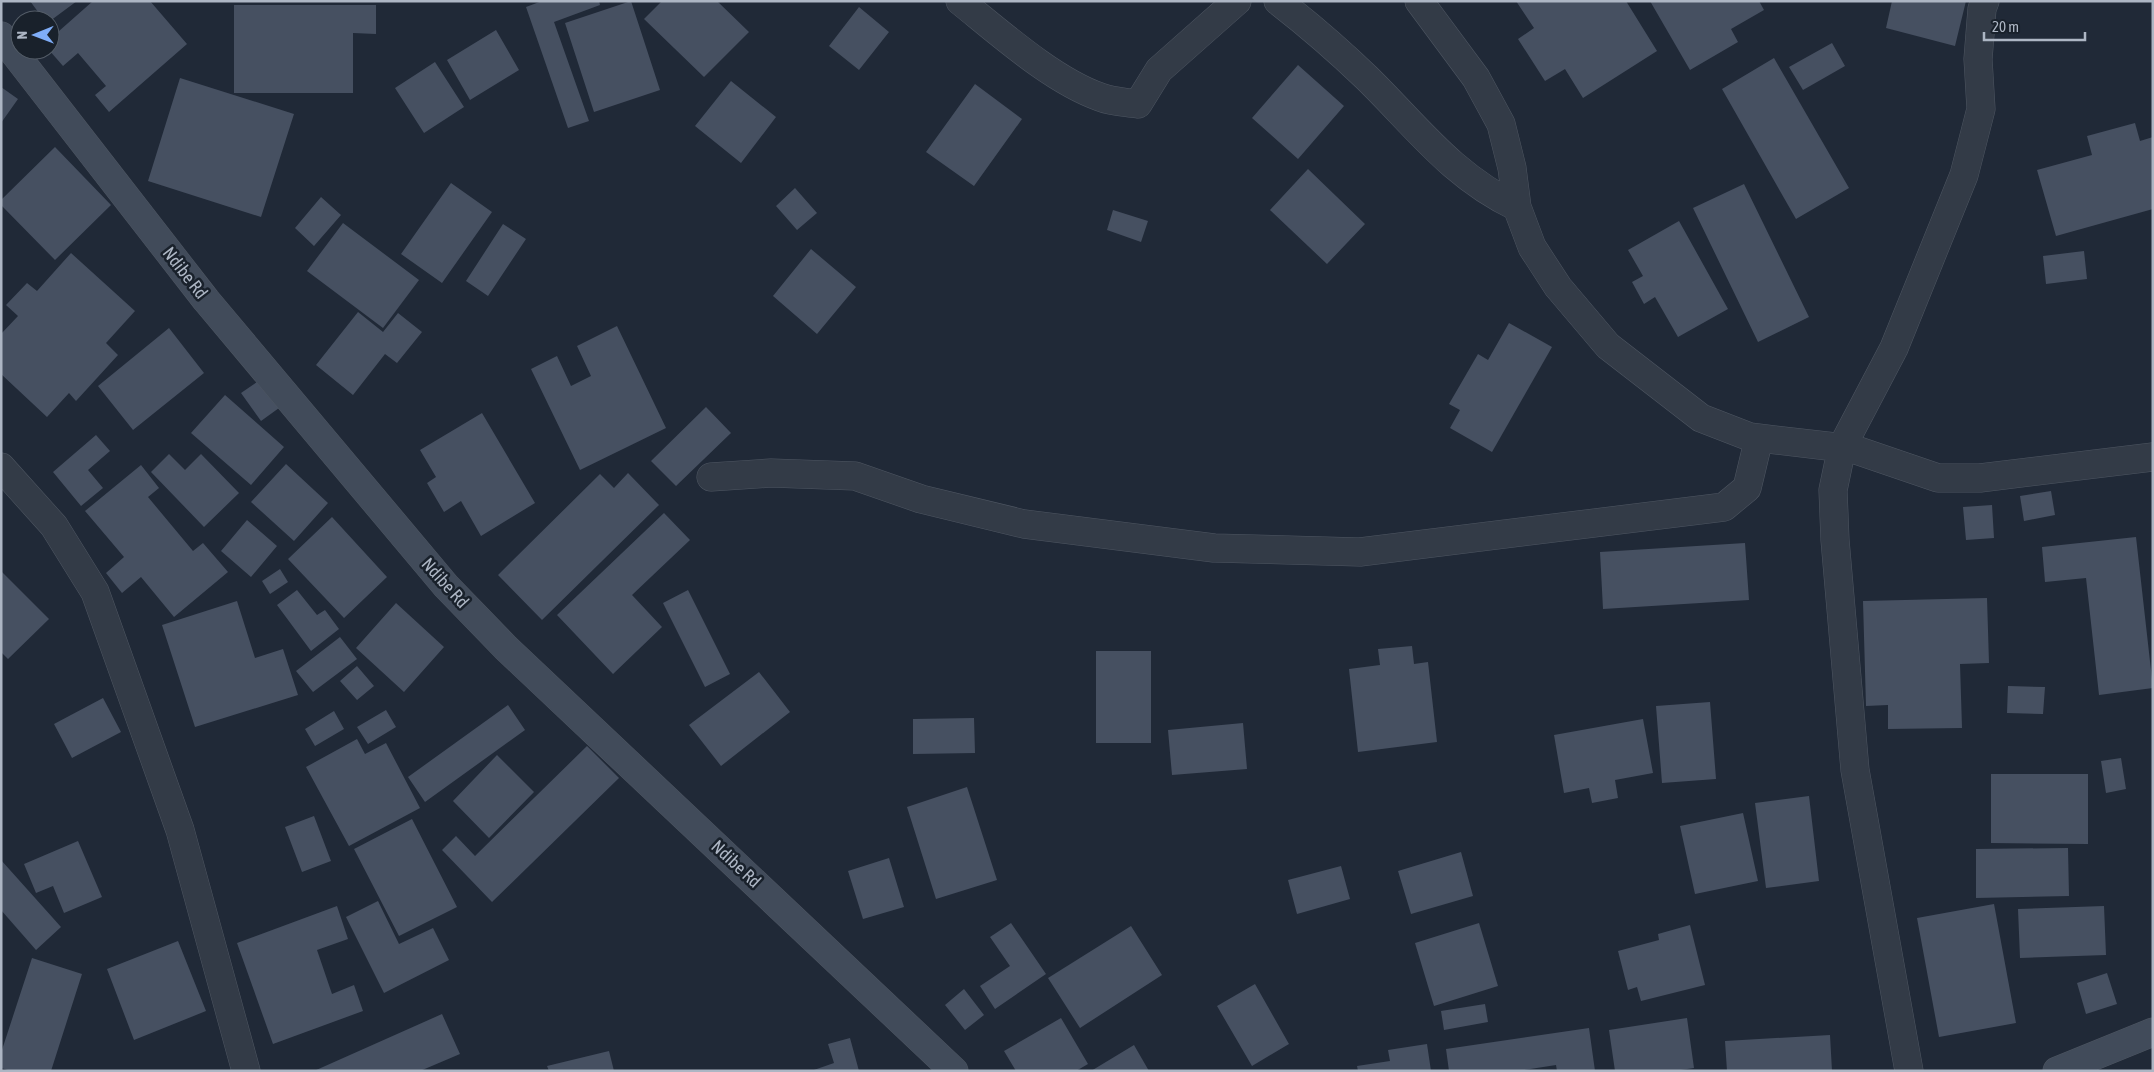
<svg xmlns="http://www.w3.org/2000/svg" width="2154" height="1072" font-family="'Asap Condensed',sans-serif">
  <style>
    .building { fill: #465061 }
    .lines { fill: none; stroke-linecap: round; stroke-linejoin: round }
    .street-casing { stroke: #4e5662; stroke-width: 29 }
    .secondary-casing { stroke: #4e5662; stroke-width: 29 }
    .street { stroke: #333b47; stroke-width: 28 }
    .secondary { stroke: #414b5a; stroke-width: 28 }
    .labels { text-anchor: middle; stroke-width: 5; stroke-linejoin: round; paint-order: stroke }
    .street-label { font-size: 18px; fill: #adb6c4; stroke: #19212b }
  </style>
  <rect width="100%" height="100%" fill="#202937"/>
  <path class="building" d="M30,1H77L50,21L44,20Z
    M93,1H150L187,44L109,112L95,95L106,86L78,53L63,66L49,50L50,39Z
    M542,1H599L600,5L554,22L589,121L568,128L526,7Z
    M631,1L660,90L594,112L565,23Z
    M662,1H717L749,32L704,77L644,19Z
    M1516,1H1626L1657,51L1583,98L1565,69L1545,81L1518,39L1534,28Z
    M1650,1H1759L1764,10L1731,29L1738,42L1690,70Z
    M1892,1H1966L1955,46L1886,28Z
    M234,5H376V34L353,33V93H234Z
    M859,7L889,32L859,70L829,46Z
    M496,30L519,70L470,100L447,60Z
    M1832,43L1845,66L1803,90L1789,67Z
    M1774,58L1849,188L1796,219L1722,89Z
    M435,62L464,107L424,133L395,88Z
    M1298,65L1344,106L1298,159L1252,118Z
    M180,78L294,114L261,217L148,181Z
    M731,81L776,117L741,163L695,126Z
    M975,84L1022,119L974,186L926,152Z
    M1,87L18,99L1,123Z
    M2135,123L2140,141L2153,137V209L2056,236L2037,170L2092,155L2087,136Z
    M55,147L111,205L55,260L1,205V200Z
    M1308,169L1365,224L1327,264L1270,210Z
    M451,183L492,212L442,283L401,254Z
    M1744,184L1809,317L1758,342L1693,208Z
    M795,188L817,213L797,230L776,206Z
    M321,197L341,215L314,246L295,228Z
    M1113,210L1148,221L1141,242L1107,230Z
    M1679,221L1728,309L1678,337L1655,297L1644,304L1632,282L1643,276L1628,250Z
    M343,223L419,280L383,328L307,271Z
    M503,224L526,239L488,296L466,281Z
    M811,249L856,287L817,334L773,296Z
    M2084,251L2087,279L2046,284L2043,256Z
    M71,253L135,311L106,343L118,355L76,401L69,393L47,417L1,374V334L18,316L6,305L27,283L37,291Z
    M358,312L383,332L398,313L422,332L397,363L385,354L353,395L316,365Z
    M1509,323L1552,347L1492,452L1450,428L1460,410L1449,404L1478,354L1488,360Z
    M617,326L666,428L580,470L531,369L557,356L571,386L591,376L577,346Z
    M169,328L204,373L133,430L98,386Z
    M260,380L279,408L261,421L241,393Z
    M225,395L284,447L251,485L191,433Z
    M706,407L731,433L676,486L651,461Z
    M482,413L535,503L481,536L461,501L444,512L427,483L436,477L420,450Z
    M96,435L110,451L88,470L103,488L81,506L53,472Z
    M169,454L185,470L201,454L239,493L204,527L151,472Z
    M286,464L328,503L294,541L251,502Z
    M141,465L159,488L148,497L193,551L203,543L228,572L174,617L141,577L122,593L106,573L124,557L85,511Z
    M628,473L659,505L542,620L498,575L600,474L614,488Z
    M2051,491L2055,515L2024,521L2020,496Z
    M1992,505L1994,538L1966,540L1963,507Z
    M664,513L690,540L632,595L662,627L613,674L557,615Z
    M332,517L387,577L344,618L288,559Z
    M247,520L277,546L251,577L221,551Z
    M2136,537L2153,688L2099,695L2086,578L2045,582L2042,547Z
    M1745,543L1749,600L1603,609L1600,552Z
    M280,569L288,582L270,594L262,581Z
    M1,571L49,619L8,659L1,652Z
    M297,590L317,615L325,610L339,629L311,651L277,605Z
    M688,590L730,674L705,687L663,603Z
    M1987,598L1989,663L1960,664L1962,728L1888,729V705L1866,706L1863,601Z
    M237,601L255,658L283,649L298,695L195,727L162,625Z
    M396,603L444,647L404,692L356,648Z
    M340,637L357,659L313,692L296,671Z
    M1412,646L1414,664L1428,662L1437,742L1358,752L1349,669L1380,665L1378,649Z
    M1096,651H1151V743H1096Z
    M357,666L374,686L357,700L340,681Z
    M759,672L790,712L721,766L689,725Z
    M2008,686L2045,687L2043,714L2007,713Z
    M103,698L121,732L72,758L54,724Z
    M1710,702L1716,779L1662,783L1656,706Z
    M508,705L525,730L425,802L408,777Z
    M386,710L396,727L368,744L357,727Z
    M334,711L344,729L315,746L305,729Z
    M974,718L975,753L913,754V719Z
    M1643,719L1653,773L1615,780L1618,798L1592,803L1589,788L1564,793L1554,735Z
    M1243,723L1247,769L1172,775L1168,730Z
    M357,739L365,754L386,743L420,808L349,846L306,767Z
    M587,746L619,778L492,902L442,850L456,836L475,856Z
    M497,755L534,792L489,838L453,801Z
    M2121,758L2126,789L2106,793L2101,761Z
    M1991,774H2088V844L1991,843Z
    M967,787L997,880L936,899L907,807Z
    M1809,796L1819,881L1766,888L1755,803Z
    M1743,813L1758,881L1695,894L1680,826Z
    M314,816L331,861L302,872L285,827Z
    M412,819L457,907L399,936L354,849Z
    M78,841L102,897L64,913L53,886L36,893L24,864Z
    M2068,848L2069,896L1976,898V849Z
    M1461,852L1473,896L1411,914L1398,871Z
    M889,858L904,907L863,919L848,871Z
    M1,860L61,927L36,950L1,910Z
    M1341,866L1350,899L1297,914L1288,880Z
    M378,901L399,944L433,928L449,960L384,993L346,917Z
    M1994,904L2016,1023L1939,1037L1917,918Z
    M337,906L348,939L317,950L332,994L354,985L363,1011L273,1044L237,943Z
    M2104,906L2106,955L2020,958L2018,909Z
    M1011,923L1046,974L995,1009L980,986L1010,966L990,937Z
    M1479,923L1498,986L1434,1006L1415,943Z
    M1690,925L1705,985L1641,1001L1637,987L1628,990L1618,951L1659,940L1658,934Z
    M1131,926L1162,975L1080,1028L1048,978Z
    M178,941L206,1011L134,1040L107,969Z
    M32,958L82,974L51,1071H11L1,1068V1053Z
    M2107,973L2117,1004L2086,1014L2077,983Z
    M1255,984L1289,1044L1252,1066L1217,1006Z
    M964,989L984,1015L965,1030L945,1005Z
    M1485,1004L1488,1022L1444,1030L1441,1011Z
    M442,1014L460,1054L420,1071H314Z
    M1061,1018L1088,1064L1076,1071H1016L1004,1051Z
    M1687,1018L1694,1068L1674,1071H1615L1609,1030Z
    M1589,1028L1595,1071H1557L1556,1065L1518,1071H1449L1446,1049Z
    M1830,1035L1832,1071H1727L1725,1041Z
    M850,1038L859,1071H811L834,1063L828,1044Z
    M1427,1044L1431,1071H1358L1357,1066L1390,1061L1388,1050Z
    M1134,1045L1149,1071H1091Z
    M609,1051L614,1071H549L547,1066Z"/>
  <g class="lines">
    <g class="street-casing">
      <path id="street" d="M960,1C1000,33 1052,80 1100,97C1112,102 1126,102 1138,104L1159,70L1237,1
        M1278,1C1309,25 1339,51 1367,78C1417,127 1452,176 1517,207
        M1419,1L1476,78L1501,124L1512,168L1517,207L1532,247L1558,287L1608,346L1701,418L1750,437L1853,449L1938,478H1980L2153,457
        M1,467L54,526L95,592L180,830L246,1071
        M711,477L771,473L855,476L921,499L1024,524L1214,548L1360,552L1724,507L1747,488L1759,438
        M1909,1071L1855,770L1835,540L1833,490L1842,447L1894,348L1964,175L1981,109L1978,59L1982,9L1985,1"/>
    </g>
    <g class="secondary-casing">
      <path id="secondary" d="M1,36L206,300L446,586L506,648L954,1071
        M2057,1071L2153,1032"/>
    </g>
    <use href="#street" class="street"/>
    <use href="#secondary" class="secondary"/>
  </g>
  <g class="labels">
    <g class="street-label">
      <text transform="translate(185 273) rotate(52)" y="6">Ndibe Rd</text>
      <text transform="translate(445 583) rotate(48)" y="6">Ndibe Rd</text>
      <text transform="translate(736 864) rotate(43)" y="6">Ndibe Rd</text>
    </g>
  </g>
  <rect width="2154" height="1072" fill="none" stroke="#adb6c4" stroke-width="5"/>
  <g transform="translate(35 35) rotate(269)"><circle r="24" fill="#19212b" stroke="#545d68"/>
  <path d="M0-4L9 19L0 12L-9 19Z" fill="#7fadf7"/>
  <text y="-8" font-size="14" font-weight="bold" text-anchor="middle" fill="#adb6c4">N</text>
  </g>
  <path d="M1984 32v8h101v-8" fill="none" stroke="#adb6c4" stroke-width="2.5"/>
  <text x="1992" y="32" font-size="15" fill="#adb6c4" stroke="#19212b" stroke-width="4" paint-order="stroke">20 m</text>
</svg>
